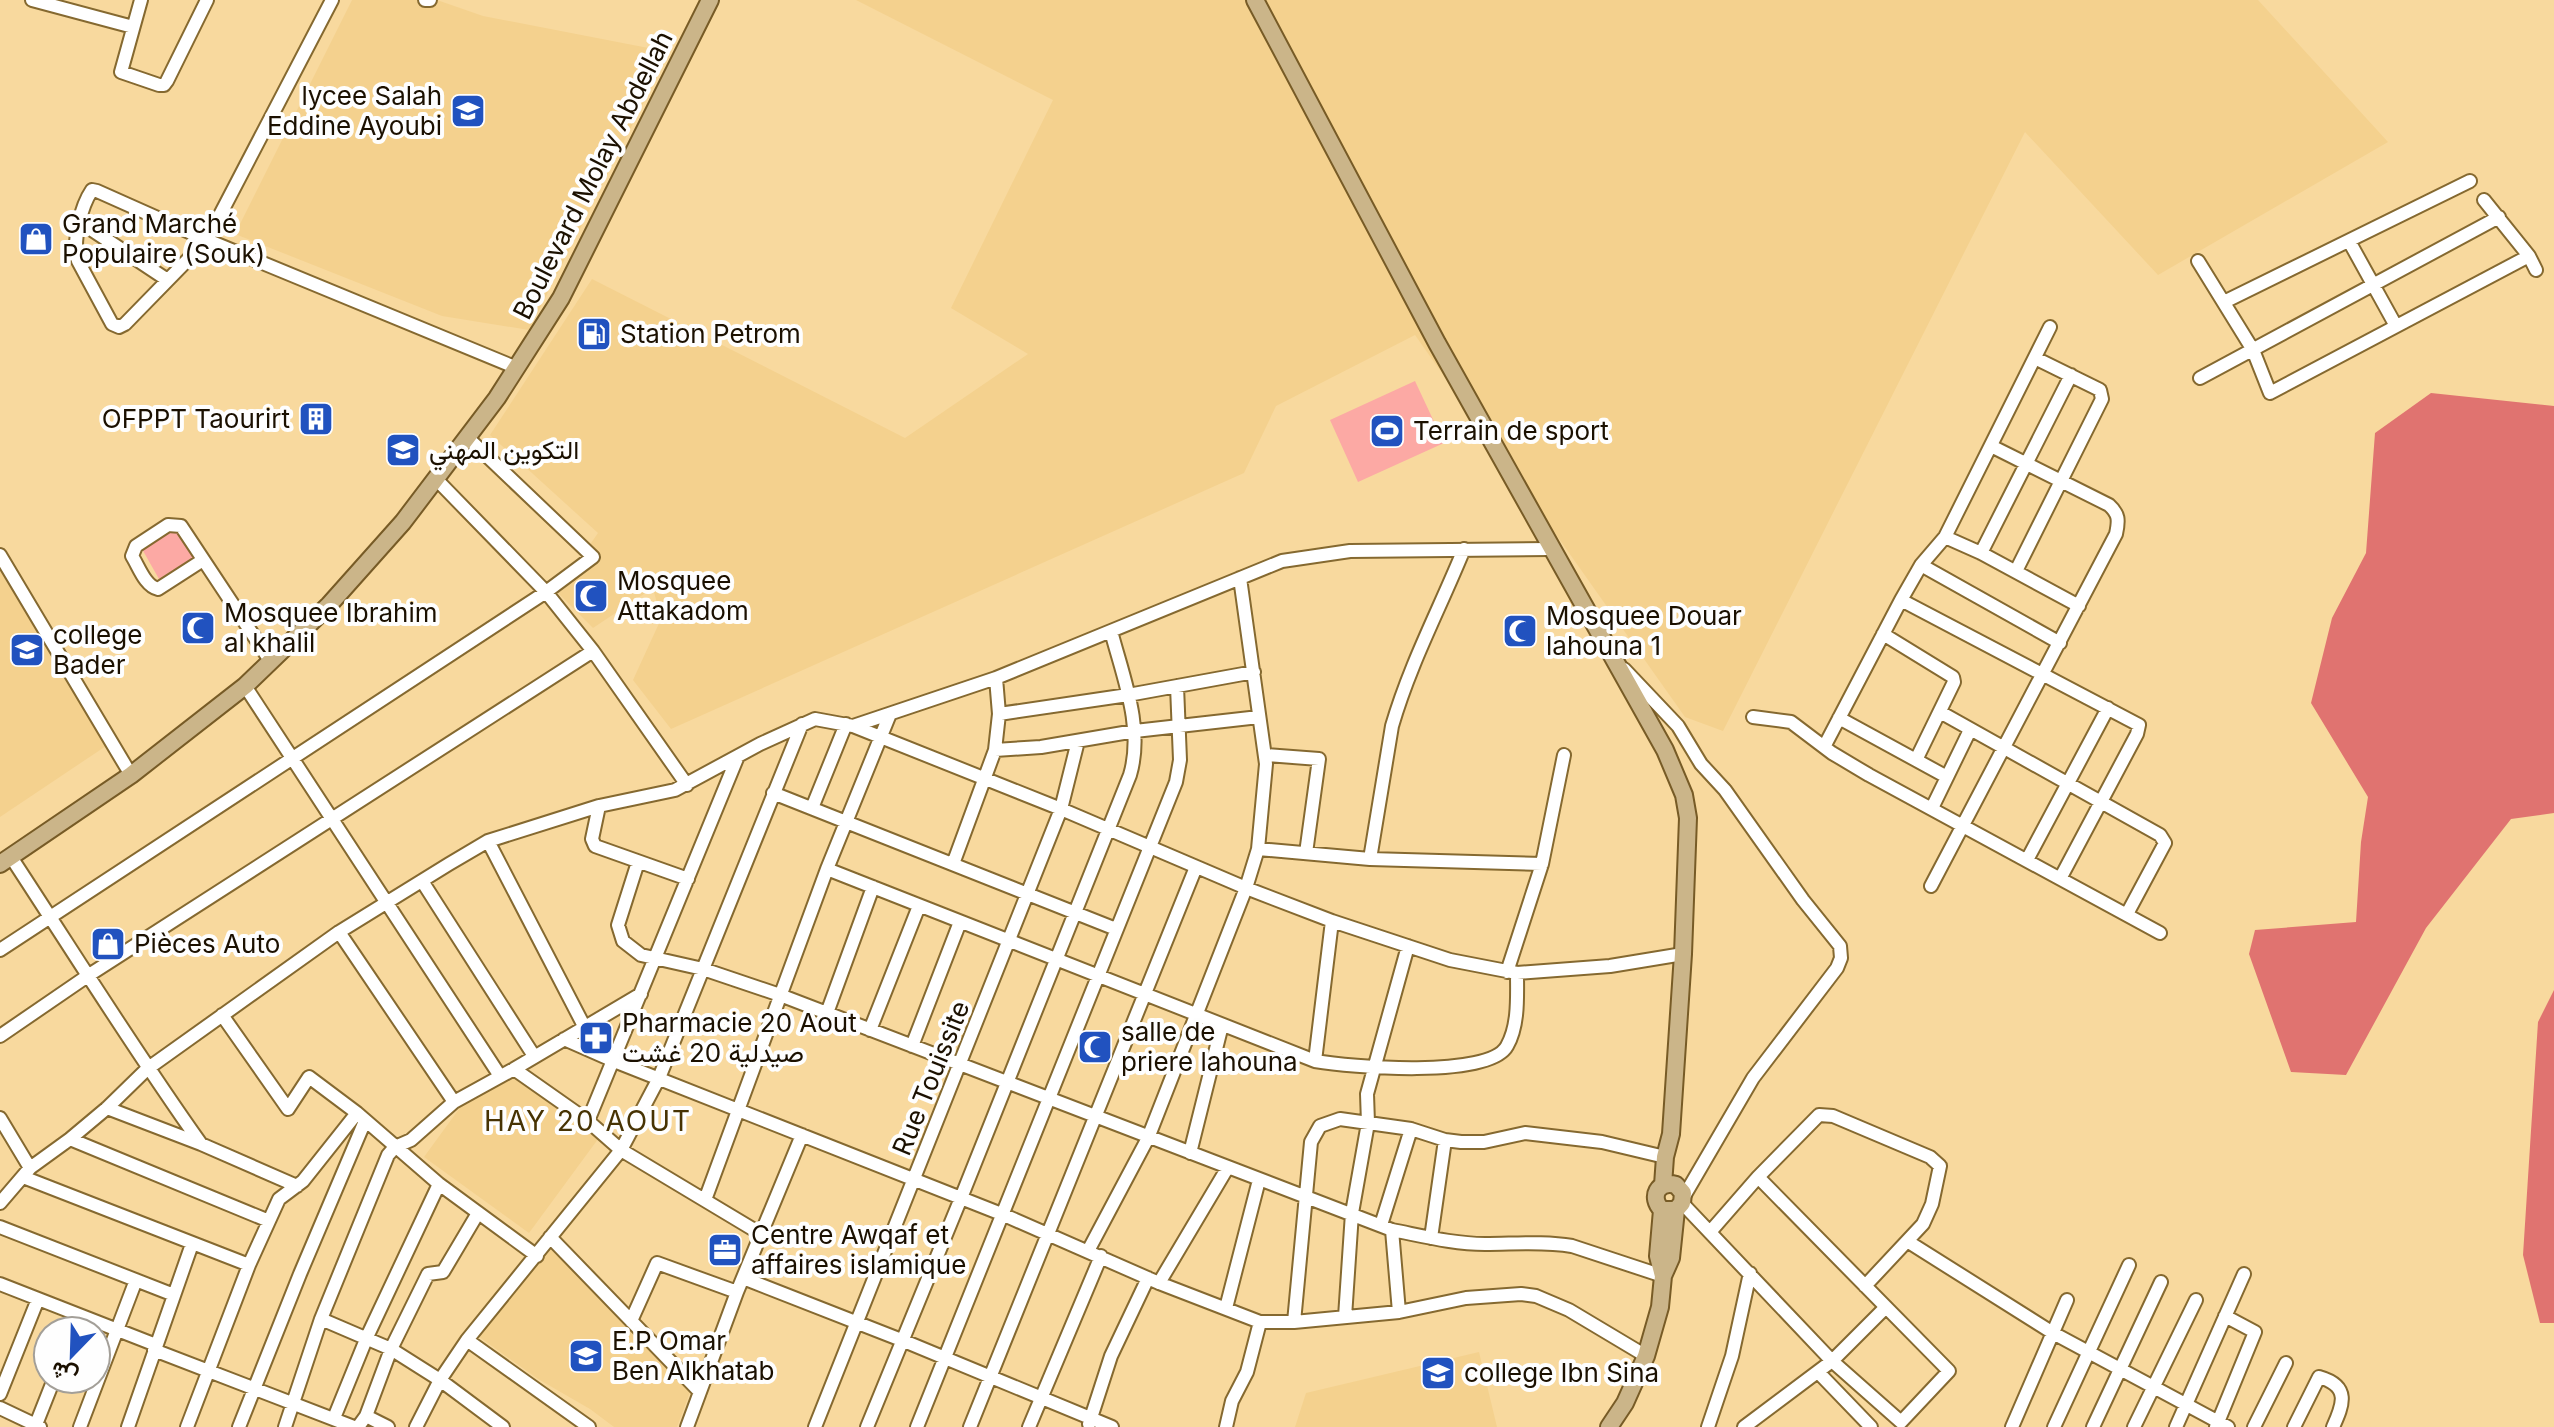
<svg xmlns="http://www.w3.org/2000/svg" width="2554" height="1427" font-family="Inter,Vazirmatn,sans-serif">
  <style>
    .built { fill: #f4d18e }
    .green { fill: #fca9a4 }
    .forest { fill: #e07370 }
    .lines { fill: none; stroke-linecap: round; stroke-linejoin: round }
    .minor-casing { stroke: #856930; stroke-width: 16 }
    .major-casing { stroke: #775b26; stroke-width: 20 }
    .minor { stroke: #fff; stroke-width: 12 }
    .major { stroke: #cbb589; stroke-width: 16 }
    .labels { text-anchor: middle; stroke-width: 8; stroke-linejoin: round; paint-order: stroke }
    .poi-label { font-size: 26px; fill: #1b1000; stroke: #fefefe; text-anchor: start }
    .street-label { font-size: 26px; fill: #1b1000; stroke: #fefefe }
    .neighbourhood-label { font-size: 28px; letter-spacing: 2px; fill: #473303; stroke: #fefefe }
  </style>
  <rect width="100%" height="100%" fill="#f8d99e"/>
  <path class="built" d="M352,0H437L483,16L669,52L529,330L442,316L235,234Z
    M856,0H2258L2388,142L2158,275L2025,132L1723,731L1685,717L1415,335L1276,406L1244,473L671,729L633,680L661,619L653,588L593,628L557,592L598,533L490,435L592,279L905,438L1028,354L951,308L1053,100Z
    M0,557L109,744L0,817Z
    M520,1076L601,1135L529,1233L424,1157L467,1098Z
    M554,1246L693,1384L677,1427H614L590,1409L538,1379L475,1334L495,1303Z
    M1479,1352L1497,1427H1295L1306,1393Z"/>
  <path class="green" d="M1415,381L1444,443L1358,482L1330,420Z
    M176,528L194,557L159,579L142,549Z"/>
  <path class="forest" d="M2431,393L2554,406V813L2511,819L2426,928L2346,1075L2291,1072L2249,954L2255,930L2356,922L2361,842L2368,797L2311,703L2332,618L2366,553L2375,433Z
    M2554,990V1323H2540L2523,1255L2538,1022Z"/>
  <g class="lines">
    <g class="minor-casing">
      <path id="minor" d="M32,0L133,27
        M141,0L121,72L159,85H164L167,81L207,0
        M332,0L207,240L125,324L119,327L112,324L78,261C72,242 81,206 92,190L97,191L207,240L517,368
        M425,0H430
        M2484,200L2529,256L2536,270
        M80,222L166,279
        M2349,241L2396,326
        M2198,261L2253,350L2270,393L2529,256
        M2224,302L2470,181
        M2050,327L1945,537L1921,565L1901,600L2139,725L2137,734L2061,877
        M2200,378L2499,217
        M437,480L546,592L593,651L687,785
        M1945,537L1981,553L2079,606
        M1981,553L2071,375
        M0,555L131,775
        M203,560L158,589C145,586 139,567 132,556L136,546L168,525L181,526L271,662
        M1921,565L2060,643
        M2016,571L2102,399L2100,390L2035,358
        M1883,634L1953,677L1954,682L1916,760
        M1624,669L1678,726L1701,764L1725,790L1803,900L1840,946L1841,958L1837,968L1753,1078L1683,1198
        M245,686L500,1076
        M1940,712L2160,835L2165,843L2127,914
        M999,714L1128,695L1254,672
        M1753,717L1791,722L1832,753L1869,775L2160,933
        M1839,718L1947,777
        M853,726L996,678L1282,561L1350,551L1550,549
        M1824,747L1901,600
        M995,750L1041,747L1135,731L1259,717
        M1266,755L1319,759L1306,853
        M773,793L1116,929
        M599,806L592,839L595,846L688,879
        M812,808L846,724
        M1932,808L1970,730
        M488,841L584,1026
        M1258,849L1370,859L1542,864
        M11,857C74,953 134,1050 201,1144
        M1370,859L1392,726C1410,664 1440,608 1464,549
        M2027,860L2108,708
        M638,862L618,925L623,941L641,955L703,969L780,995L1392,1230C1423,1236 1454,1244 1485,1244C1514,1244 1544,1241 1572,1246L1663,1276
        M953,864L995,750L999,714L996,678
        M827,869L1315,1061C1349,1067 1489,1079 1507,1046C1519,1025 1517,996 1517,973
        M422,881L534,1056
        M1931,886L2116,534C2119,520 2119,514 2109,505L1991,446
        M339,932L454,1102
        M0,950L546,592L593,557L468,438
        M1507,972L1542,864L1564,755
        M827,1013L873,887
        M222,1015L288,1109L309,1077L357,1113L439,1184L537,1256
        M870,1030L919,906
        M0,1036L89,975L593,651
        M564,1039L614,1061L1004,1215L1159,1283L1260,1322H1294L1399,1312L1466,1298L1521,1294L1536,1296L1569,1310L1646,1356
        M912,1046L960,922
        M1315,1061L1332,921
        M107,1108L201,1144L297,1186
        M0,1118L30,1168
        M588,1121L738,756
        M70,1139L269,1221
        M1190,1153L1222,1025
        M23,1177L249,1265
        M705,1200L827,869L890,714
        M0,1203L30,1168L70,1139L107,1108L147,1069L339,932L449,864L488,841L599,806L675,790L760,744L815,719L853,726L1061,809L1246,888L1332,921L1450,960L1517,973L1610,966L1683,954
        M1682,1203L1832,1361L1901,1422L1949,1371L1758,1177
        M1381,1225L1411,1129
        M0,1227L174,1295
        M1392,1230L1399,1312
        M1710,1232L1758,1177L1819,1115L1833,1116L1930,1157L1940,1166L1932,1204L1923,1224L1865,1286
        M761,1234L621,1150L659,1078L802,724
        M550,1237L700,1392
        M1431,1238L1445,1140
        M1907,1241L2053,1333L2228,1427
        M1088,1251L1148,1138L1246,888L1258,849L1266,764L1240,578
        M743,1278L904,1341L1112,1427
        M1159,1283L1228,1167
        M0,1284L156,1345
        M1226,1308L1259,1180
        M1345,1317L1352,1213L1368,1123L1367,1094L1408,946
        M321,1319L391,1349L440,1380L503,1427
        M631,1321L657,1263L737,1292
        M1294,1322L1311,1142L1320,1126L1340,1119L1411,1129L1445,1140L1461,1142H1484L1525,1133L1602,1142L1665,1157
        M74,1331L80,1316
        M467,1340L589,1427
        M154,1350L354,1427
        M1818,1372L1871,1427
        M0,1394L38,1299
        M0,1408L40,1427
        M366,1416L388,1427
        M334,1418L367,1337L439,1184
        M1089,1424L1111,1356L1148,1278
        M35,1427L54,1379
        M80,1427L136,1280
        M128,1427L192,1244
        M187,1427L249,1265L279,1199L303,1181L357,1113
        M239,1427L300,1274L365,1121
        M285,1427L321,1319L388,1155L395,1147L411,1140L454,1102L514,1069L641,994
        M358,1427L366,1416L391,1349L428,1274L443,1272L478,1213
        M416,1427L440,1380L467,1340L621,1150L588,1121L514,1069
        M687,1427L737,1292L802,1135
        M815,1427L1061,809L1078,741
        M867,1427L961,1198L1130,775C1144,728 1123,677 1111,631
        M917,1427L1176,782L1180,760L1177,686
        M970,1427L1196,867
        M1029,1427L1101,1256
        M1226,1427L1232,1401L1247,1372L1260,1322
        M1708,1427L1732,1356L1750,1273
        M1744,1427L1832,1361L1886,1307
        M2012,1427L2067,1300
        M2054,1427L2129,1265
        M2093,1427L2161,1282
        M2134,1427L2196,1300
        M2176,1427L2244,1274
        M2216,1427L2255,1332L2225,1316
        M2254,1427L2286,1363
        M2294,1427L2319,1377C2351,1386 2343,1405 2333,1427"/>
    </g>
    <g class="major-casing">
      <path id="major" d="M1255,0L1437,343L1665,750L1684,795L1688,818L1683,954L1671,1134L1665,1157L1663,1185
        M0,864L131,775L245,686L329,605L403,522L497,398L561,298L710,0
        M1662,1210H1676L1682,1203L1683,1193L1676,1185C1658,1180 1649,1197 1662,1210L1658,1256L1663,1276
        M1609,1427L1625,1403L1646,1356L1660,1307L1663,1276L1671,1258L1676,1210"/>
    </g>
    <use href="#minor" class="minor"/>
    <use href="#major" class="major"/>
  </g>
  <defs>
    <g id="school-square" transform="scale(1.8)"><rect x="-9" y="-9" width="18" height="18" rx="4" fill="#2152bf" stroke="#fefefe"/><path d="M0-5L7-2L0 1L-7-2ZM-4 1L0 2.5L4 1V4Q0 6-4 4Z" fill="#fff"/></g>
    <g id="shop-square" transform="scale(1.8)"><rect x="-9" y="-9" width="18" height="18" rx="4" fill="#2152bf" stroke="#fefefe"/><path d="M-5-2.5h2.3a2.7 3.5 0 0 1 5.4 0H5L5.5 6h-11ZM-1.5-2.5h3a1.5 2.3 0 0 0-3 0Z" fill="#fff"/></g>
    <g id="fuel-square" transform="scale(1.8)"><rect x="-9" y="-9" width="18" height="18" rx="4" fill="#2152bf" stroke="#fefefe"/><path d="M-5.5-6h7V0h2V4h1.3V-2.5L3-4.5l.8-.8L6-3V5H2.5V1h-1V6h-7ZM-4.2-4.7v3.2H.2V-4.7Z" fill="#fff"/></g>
    <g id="building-square" transform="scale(1.8)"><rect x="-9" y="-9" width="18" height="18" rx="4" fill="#2152bf" stroke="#fefefe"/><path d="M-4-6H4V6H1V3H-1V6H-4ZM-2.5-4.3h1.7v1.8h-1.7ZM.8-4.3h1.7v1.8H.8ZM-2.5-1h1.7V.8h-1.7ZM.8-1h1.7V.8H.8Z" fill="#fff"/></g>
    <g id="stadium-square" transform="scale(1.8)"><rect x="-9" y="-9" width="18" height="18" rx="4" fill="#2152bf" stroke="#fefefe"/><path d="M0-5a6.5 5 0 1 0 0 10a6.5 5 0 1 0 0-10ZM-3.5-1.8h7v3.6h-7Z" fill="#fff"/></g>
    <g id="university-square" transform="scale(1.8)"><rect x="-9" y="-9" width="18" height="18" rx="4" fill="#2152bf" stroke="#fefefe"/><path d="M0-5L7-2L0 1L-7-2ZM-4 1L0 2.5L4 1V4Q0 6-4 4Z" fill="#fff"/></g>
    <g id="mosque-square" transform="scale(1.8)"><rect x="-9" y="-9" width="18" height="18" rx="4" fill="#2152bf" stroke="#fefefe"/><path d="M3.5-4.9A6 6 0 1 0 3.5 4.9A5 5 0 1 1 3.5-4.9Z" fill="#fff"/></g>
    <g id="pharmacy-square" transform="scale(1.8)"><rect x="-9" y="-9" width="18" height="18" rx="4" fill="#2152bf" stroke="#fefefe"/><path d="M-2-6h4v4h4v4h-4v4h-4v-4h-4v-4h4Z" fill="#fff"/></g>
    <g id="office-square" transform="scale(1.8)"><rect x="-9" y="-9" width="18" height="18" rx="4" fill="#2152bf" stroke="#fefefe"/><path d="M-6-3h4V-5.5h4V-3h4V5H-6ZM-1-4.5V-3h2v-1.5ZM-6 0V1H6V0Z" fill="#fff"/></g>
  </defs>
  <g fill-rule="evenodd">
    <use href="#school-square" x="468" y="111"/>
    <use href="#shop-square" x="36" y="239"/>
    <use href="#fuel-square" x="594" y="334"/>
    <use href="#building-square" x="316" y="419"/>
    <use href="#stadium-square" x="1387" y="431"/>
    <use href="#university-square" x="403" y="450"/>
    <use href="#mosque-square" x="591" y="596"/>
    <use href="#mosque-square" x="198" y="628"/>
    <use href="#mosque-square" x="1520" y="631"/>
    <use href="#school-square" x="27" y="650"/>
    <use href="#shop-square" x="108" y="944"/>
    <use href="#pharmacy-square" x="596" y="1038"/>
    <use href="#mosque-square" x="1095" y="1047"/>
    <use href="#office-square" x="725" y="1250"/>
    <use href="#school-square" x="586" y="1356"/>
    <use href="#school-square" x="1438" y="1373"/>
  </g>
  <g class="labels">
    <g class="poi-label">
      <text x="442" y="105" text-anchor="end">lycee Salah<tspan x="442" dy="30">Eddine Ayoubi</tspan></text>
      <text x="62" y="233">Grand Marché<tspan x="62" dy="30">Populaire (Souk)</tspan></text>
      <text x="620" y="343">Station Petrom</text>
      <text x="290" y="428" text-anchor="end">OFPPT Taourirt</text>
      <text x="1413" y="440">Terrain de sport</text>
      <text x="429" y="459">التكوين المهني</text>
      <text x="617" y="590">Mosquee<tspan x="617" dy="30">Attakadom</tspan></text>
      <text x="224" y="622">Mosquee Ibrahim<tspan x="224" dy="30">al khalil</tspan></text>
      <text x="1546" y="625">Mosquee Douar<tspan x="1546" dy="30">lahouna 1</tspan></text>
      <text x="53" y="644">college<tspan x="53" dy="30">Bader</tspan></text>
      <text x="134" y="953">Pièces Auto</text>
      <text x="622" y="1032">Pharmacie 20 Aout<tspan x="622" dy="30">صيدلية 20 غشت</tspan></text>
      <text x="1121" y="1041">salle de<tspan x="1121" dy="30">priere lahouna</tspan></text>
      <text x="751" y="1244">Centre Awqaf et<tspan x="751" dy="30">affaires islamique</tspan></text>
      <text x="612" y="1350">E.P Omar<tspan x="612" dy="30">Ben Alkhatab</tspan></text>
      <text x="1464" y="1382">college Ibn Sina</text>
    </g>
    <g class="street-label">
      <text transform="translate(593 175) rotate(-63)" y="9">Boulevard Molay Abdellah</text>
      <text transform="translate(931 1078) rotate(-68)" y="9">Rue Touissite</text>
    </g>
    <g class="neighbourhood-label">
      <text x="588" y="1131">HAY 20 AOUT</text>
    </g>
  </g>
  <g transform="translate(72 1355) rotate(203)"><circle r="38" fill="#fefefe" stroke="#a39f98" stroke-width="2"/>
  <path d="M0-6L14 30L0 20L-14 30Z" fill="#2152bf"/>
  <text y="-12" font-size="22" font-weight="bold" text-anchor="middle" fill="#1b1000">ش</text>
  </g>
</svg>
